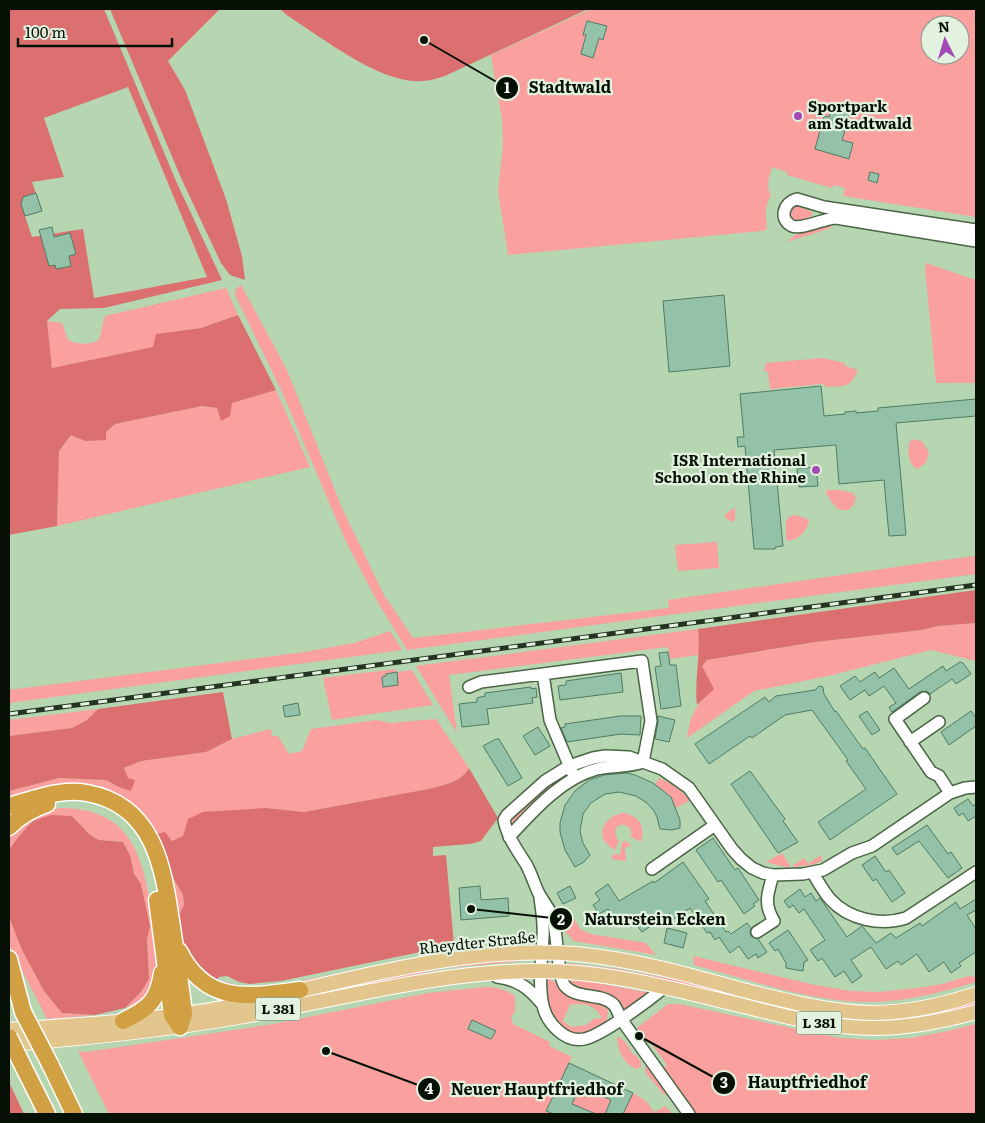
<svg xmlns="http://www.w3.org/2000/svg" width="985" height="1123" font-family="Literata,serif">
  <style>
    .green { fill: #faa09e; fill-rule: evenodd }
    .forest { fill: #dc7071; fill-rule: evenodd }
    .building { fill: #93c2a9; stroke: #4f7b64 }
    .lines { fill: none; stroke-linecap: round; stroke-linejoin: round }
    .minor-casing { stroke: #496544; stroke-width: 14 }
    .major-casing { stroke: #fff; stroke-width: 16 }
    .highway-casing { stroke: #fff; stroke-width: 19 }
    .minor { stroke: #fff; stroke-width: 11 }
    .major { stroke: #e3c68e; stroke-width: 14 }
    .highway { stroke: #d1a043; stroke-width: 16 }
    .rail-casing { stroke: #253323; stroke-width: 5 }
    .rail { stroke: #e2f2df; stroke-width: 3; stroke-dasharray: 9; stroke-linecap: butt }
    .highway-bridge-casing { stroke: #fff; stroke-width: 19; stroke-linecap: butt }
    .highway-bridge { stroke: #d1a043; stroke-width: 16 }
    .poi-dot { fill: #a44ab6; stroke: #e2f2df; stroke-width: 2 }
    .labels { text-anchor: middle; stroke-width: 4.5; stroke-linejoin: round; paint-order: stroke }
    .shield { fill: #e2f2df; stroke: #485446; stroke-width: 1 }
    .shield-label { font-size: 14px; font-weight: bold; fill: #061005 }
    .poi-label { font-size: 15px; font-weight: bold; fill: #061005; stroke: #e2f2df; text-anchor: start }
    .street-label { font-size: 15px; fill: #061005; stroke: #e2f2df }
    .leader { fill: none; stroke: #061005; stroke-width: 2 }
    .callout-dot { fill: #061005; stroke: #e2f2df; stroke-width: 2 }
    .mark-label { font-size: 15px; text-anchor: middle; font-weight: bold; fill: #fff }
    .callout-label { font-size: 16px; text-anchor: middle; font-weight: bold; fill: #061005; stroke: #e2f2df; stroke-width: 4.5; stroke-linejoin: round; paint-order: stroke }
  </style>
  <rect width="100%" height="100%" fill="#b6d6b1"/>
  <path class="green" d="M591,9H976V217L843,196L845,188L834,185L832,188L787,175V172L772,167C770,176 765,186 771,195C764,206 766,216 767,229L762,231L508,255L498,191L503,145L502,119L491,55ZM930,25H960V55H930Z
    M796,205L812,212V216L799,221L792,218L790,211Z
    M831,223V228L787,242L795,235Z
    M926,263L976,280V383H936L925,269Z
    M241,285L287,370L342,508L384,595L413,638L669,608L668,600L951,559L976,556V574L407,650L377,601L346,542L281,390L235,295V290Z
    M226,288L238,315L201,328L157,334L154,347L52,368L47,321L62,323L68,340C79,345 88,345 99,340L105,316Z
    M822,358L845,363V366L858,370C850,389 844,386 825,387L824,384H822L770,389L768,372L764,371L766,363Z
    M276,390L310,467L57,526L59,451L71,435L85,441L106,432L115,424L202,406L217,408L221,421L232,403Z
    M915,439L923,442L929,453L926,463L917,469C908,464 907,450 910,441Z
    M827,490H839L853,493L856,498L853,506L848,510C836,512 832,502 826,493Z
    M735,507V520L733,522L726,519L725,515Z
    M796,515L808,519L809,522C805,532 800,539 788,541L786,538V521L790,516Z
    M717,542L719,568L678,571L675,545Z
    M976,623V661L931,650L828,676L754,691L687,738C691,713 695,707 713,689L702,666L707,660L815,642L922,630L938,626Z
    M698,629L700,644L699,655L670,659L668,647L449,675L457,733L416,666Z
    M390,631L402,650L9,703V690L305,652L354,643Z
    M395,669L397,672L412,670L433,705L332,720L323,678Z
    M98,709L87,720L72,728L9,736V720Z
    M436,719L469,768C462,781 447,784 434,788L304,812L266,808L172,841C166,839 159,837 155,833C147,826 143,816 136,808C98,771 53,782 9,797V791L59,778L106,780L119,787L128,778L124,768L141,761L206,752L232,739L271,729L272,736H278L289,754L302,751L311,729L376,720L390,723Z
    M565,773L568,778L518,821L510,823V818L547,783Z
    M660,778L678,788L690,800L676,808L667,793L655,784Z
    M60,808C127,808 142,850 151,908C154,925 163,955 159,972C156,981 150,991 146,1000L139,1002L125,1008L141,992L149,979L147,940L150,926L141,884L134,874L130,855L123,842L99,840L90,835L72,816L33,821L19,836L9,850V837L14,831L43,812Z
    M622,813C638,814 646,826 641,842L631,837V829C620,818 609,830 619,841L615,850C594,839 601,818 622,813Z
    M626,841L631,846L625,848L626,861L611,859L613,854L620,855L622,842Z
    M782,853L789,864V868L766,862Z
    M821,855L822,861L811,865L791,867L804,858L808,864Z
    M169,871L183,895L184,905L176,919Z
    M568,909L581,930L591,934L646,943L656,955L574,941L566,933L556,913Z
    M9,917L22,950L44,991L62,1013L95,1015L47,1019L9,945Z
    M518,945V947L483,950L425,958L305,984L265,990L247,991L220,986L222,981L249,988L281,985L424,956L482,948Z
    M693,956L815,985L851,991L879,992L925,987L942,984L969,976L976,977V982C943,992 911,1000 876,1002C817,1004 750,980 694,965Z
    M523,959L524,961L446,968L367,985L366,982C418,971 470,963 523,959Z
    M568,963L618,969L703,985L819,1012L976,999V1005C949,1013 922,1020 894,1022C829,1025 766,1003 703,989C659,979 614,971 568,966Z
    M549,979C558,981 562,993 571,997C584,1002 598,998 608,1010L607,1020C604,1024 599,1026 595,1029C588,1033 581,1036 573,1034C556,1030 536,992 549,979ZM578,1004C590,1004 596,1008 602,1018L594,1019L586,1025L571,1027L563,1021L570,1005Z
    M568,979H586L591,982L651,993L628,1008L625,1009C620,1004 616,999 610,996C596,989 580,991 568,982Z
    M484,987C496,987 505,989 515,996V1012L511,1017L513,1024L550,1042L549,1046L572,1057L569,1063L633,1093L646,1101L654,1112L666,1106L672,1114H109L78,1051L86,1052L268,1025L428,993Z
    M668,1004H679L839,1038L875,1040L911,1038L948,1031L976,1024V1114H697L664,1068L667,1065L650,1042L647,1043L637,1028Z
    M617,1037C627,1040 628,1047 633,1055L635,1054L641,1062V1067L636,1069C623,1063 618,1050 617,1037Z
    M646,1064L667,1092L664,1095L645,1072Z"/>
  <path class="forest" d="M9,9H104L176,181L222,280L104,308L60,309L47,321L52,368L153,347L156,334L201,328L238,315L276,390L232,403L230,416L221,421L217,408L202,406L115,424L106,432V440L85,441L71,435L59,451L57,526L9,535ZM128,87L207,277L94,298L83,229L32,237L25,216L42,211L32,182L64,177L44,118Z
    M110,9H220L168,61L185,90L226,199L242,256L245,280L230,275L221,263L181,178Z
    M280,9H588L445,76C438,78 430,81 422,81C380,84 323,38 288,16Z
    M976,590V623L938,626L922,630L815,642L707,660L702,666L714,689L697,705C694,680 701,655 698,629Z
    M223,692L232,739L206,752L141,761L124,768L128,778L135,780L131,791L119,787L106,780L59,778L9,791V736L72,728L87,720L98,709Z
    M469,768L498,818L481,841L470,844L433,847V856L446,855L454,945L281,981L250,984L239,982L227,976L219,977L215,982C192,967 181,945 176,919L184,905L183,895L169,871L156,834L165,832L172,841L183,836L188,819L203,812L266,808L304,812L434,788C447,784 462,781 469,768Z
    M51,815L72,816L90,835L99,840L123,842L130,855L134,874L141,884L150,926L147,940L149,979L141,992L125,1008L95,1015L62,1013L44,991L22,950L9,917V850L19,836L33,821Z
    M9,1082L24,1114H9Z"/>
  <path class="building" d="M587,21L607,26L603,40L599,38L593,58L581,54L586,35H583Z
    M832,105L851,111L842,140L853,143L849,159L815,149L824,116L829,117Z
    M870,172L879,174L877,183L868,180Z
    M36,193L42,211L25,216L21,204L23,197Z
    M52,227L54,237L70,233L76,254L69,256L71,266L56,269L55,265L49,266L39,230Z
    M724,295L730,366L669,372L663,301Z
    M821,386L824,416L845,414V412L856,411V413L878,411V408L976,399V416L896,423L906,535L889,536L884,480L839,484L836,445L774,450L783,546L775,547V549H754L745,446L738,447L737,437H744L740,394Z
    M816,467L818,486L799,487L797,469Z
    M668,652L670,665H676L681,706L661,709L655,667L661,666L659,653Z
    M960,662L963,663L971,674L956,684L952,679L930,694L927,691L920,692L892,712L889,707L896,703L884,686L869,696L865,690L850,700L840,686L855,676L860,682L875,672L879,678L894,668L909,689L943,666L946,671Z
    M397,672L398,685L383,687L382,677L386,676V674Z
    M621,673L623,692L560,700L558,686L566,685V681Z
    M819,686L823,687L824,694L835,712L836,711L863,749L865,748L897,794L830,840L818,822L866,789L846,761L848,760L812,710L785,715L752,738L750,736L709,764L695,744L765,697L769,702L776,696L815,690Z
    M531,687V689L536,688L537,697L532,698L533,703L487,709L489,724L462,727L459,704L477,702V698L485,696V693Z
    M298,703L300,715L285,717L283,706Z
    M867,711L880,730L872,735L859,716Z
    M971,711L976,718V726L949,745L941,732Z
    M620,716H641L640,735L621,734L567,742L561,728L565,727V724Z
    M658,716L675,720L669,742L655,739L658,722Z
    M538,727L550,746L535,755L523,736Z
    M496,739H499L522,778L508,786L483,746Z
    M750,771L785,819L783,821L798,842L778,853L731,784Z
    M627,773L635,775L653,783L671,797L680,820V828L672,830L660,829L657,817L654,811L647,803L636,796L619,792L605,794L591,803L583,814L580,831L583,843L590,855L584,862L575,867L565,850L560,832V823L565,805L575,791L589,780L604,775Z
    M968,799L973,806L976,804V816L968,821L963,813L959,816L954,808Z
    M927,825L948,854L951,852L962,868L948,878L919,841L897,855L892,848Z
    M713,838L735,870L738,868L759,900L753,904L755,906L744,914L721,880L718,882L696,850Z
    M875,856L886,872L889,870L905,893L892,902L876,879L873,881L862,865Z
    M683,862L709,899L705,901L726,932L728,931L731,934L747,923L751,928L750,932L751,936L758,939L767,952L758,958L756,954L748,959L739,946L730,953L719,937L715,940L710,932L707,933L690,908L668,923L670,913L642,932L636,924L631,927L624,916L616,921L608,909L599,914L593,905L600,900L595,893L608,884L619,901L653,881L654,883Z
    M480,886L481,900L508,898L509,916L461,920L459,888Z
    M570,886L576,898L563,904L557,893Z
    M800,889L805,897L811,893L816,901L820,898L847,937L862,926L876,943L891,933L896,938L920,923L922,926L956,902L960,909L976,899V910L967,915L976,929V952L959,963L961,966L951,973L944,962L929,972L917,954L901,965L898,961L886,969L871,947L851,960L862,976L852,983L844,971L835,977L822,958L818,961L810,950L825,940L804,909L799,913L793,905L789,908L784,901Z
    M667,928L687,933L683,948L664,943Z
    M788,930L808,960L804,962L803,971L786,968V963L778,949L775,951L769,943Z
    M472,1020L496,1031L491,1039L468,1029Z
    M569,1063L633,1093L623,1114H605L611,1100L580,1086L572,1104L596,1114H554L546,1111Z"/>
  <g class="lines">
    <g class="minor-casing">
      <path id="minor" d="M976,230L824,207L797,199C784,202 778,219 792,226C802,230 825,218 836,218L976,241
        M543,674L550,720L572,772
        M469,687L481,682L642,661L651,721L643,762
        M924,698L895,719L931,772L939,776L950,793
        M910,742L939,722
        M509,837C533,811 562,778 597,769C612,765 628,768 643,762
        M652,869L715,825
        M813,873C818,882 824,892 830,899C849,920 881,926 906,918L976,872
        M540,898C542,911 544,924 543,937C542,959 538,983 543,1006C547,1023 565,1043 584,1039C603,1035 649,1000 665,987
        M757,932L774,921C763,903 768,893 773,875
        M497,977C519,980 529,988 543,1005
        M689,1114L621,1019C619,1015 617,1009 614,1005C601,992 577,1000 565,986C557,976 558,933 552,915C548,907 542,900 538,892C534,883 531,873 526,864C517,850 507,836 504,820L507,815L545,781L569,766L593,758L605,756L629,757L662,769L689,788L732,849L741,859L752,868L763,873L773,875L803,874L823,870L852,853L872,846L950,793L965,788L976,787"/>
    </g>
    <g class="major-casing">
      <path id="major" d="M289,993C383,971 480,946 576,954C632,959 686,974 739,989C783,1000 827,1012 872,1013C907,1013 943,1005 976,994
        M9,1030C95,1024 182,1019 266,999
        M9,1044C87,1038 166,1030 244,1016C342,999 439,971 540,971C611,971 680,991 748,1007C790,1018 832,1028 875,1028C909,1028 943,1021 976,1012"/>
    </g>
    <g class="highway-casing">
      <path id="highway" d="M9,806C34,799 60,788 87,793C159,806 164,876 173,934C177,961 181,987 184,1014L180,1027
        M9,827C20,816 32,809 47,804
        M157,900L172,1015L180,1027
        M179,951C206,1005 248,997 300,990
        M9,959L23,1012
        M123,1021C148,1009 158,1001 162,973
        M50,1064L74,1114
        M23,1066L47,1114"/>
    </g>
    <use href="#minor" class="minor"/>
    <use href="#major" class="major"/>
    <use href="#highway" class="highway"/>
    <g class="rail-casing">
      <path id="rail" d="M9,714L976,585"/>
    </g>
    <use href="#rail" class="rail"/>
    <g class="highway-bridge-casing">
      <path id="highway-bridge" d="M23,1012L50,1064
        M9,1037L23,1066"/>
    </g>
    <use href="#highway-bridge" class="highway-bridge"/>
  </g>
  <g class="poi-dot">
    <circle cx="798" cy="116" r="5"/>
    <circle cx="816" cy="470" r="5"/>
  </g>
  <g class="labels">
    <g class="shield">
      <rect x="255.5" y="997.5" width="45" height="23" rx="4"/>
      <rect x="796.5" y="1011.5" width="45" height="23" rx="4"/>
    </g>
    <g class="shield-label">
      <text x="278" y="1014">L 381</text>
      <text x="819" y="1028">L 381</text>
    </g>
    <g class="poi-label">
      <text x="808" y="112">Sportpark<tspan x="808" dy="17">am Stadtwald</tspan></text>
      <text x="806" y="466" text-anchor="end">ISR International<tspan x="806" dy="17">School on the Rhine</tspan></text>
    </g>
    <g class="street-label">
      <text transform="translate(477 943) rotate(-6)" y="5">Rheydter Straße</text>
    </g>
  </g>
  <path class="leader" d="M424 40L507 88M471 909L561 919M639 1036L724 1083M326 1051L429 1089"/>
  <g class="callout-dot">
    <circle cx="424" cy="40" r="5"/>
    <circle cx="471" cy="909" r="5"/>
    <circle cx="639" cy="1036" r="5"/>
    <circle cx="326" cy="1051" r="5"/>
    <circle cx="507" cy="88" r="12"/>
    <circle cx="561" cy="919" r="12"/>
    <circle cx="724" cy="1083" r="12"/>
    <circle cx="429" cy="1089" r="12"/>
  </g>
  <g class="mark-label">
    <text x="507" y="93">1</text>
    <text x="561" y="925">2</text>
    <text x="724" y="1088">3</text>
    <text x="429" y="1094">4</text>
  </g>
  <g class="callout-label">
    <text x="570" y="93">Stadtwald</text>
    <text x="655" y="925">Naturstein Ecken</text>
    <text x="807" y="1088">Hauptfriedhof</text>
    <text x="537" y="1095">Neuer Hauptfriedhof</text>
  </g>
  <rect width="985" height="1123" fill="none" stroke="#061005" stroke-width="20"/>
  <g transform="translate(945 40) rotate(355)"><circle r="24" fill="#e2f2df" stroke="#8a9888"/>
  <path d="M0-4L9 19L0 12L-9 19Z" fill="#a44ab6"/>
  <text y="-8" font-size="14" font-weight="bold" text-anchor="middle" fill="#061005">N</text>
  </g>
  <path d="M18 38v8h154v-8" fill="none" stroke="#061005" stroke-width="2.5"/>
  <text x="25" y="38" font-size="15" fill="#061005" stroke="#e2f2df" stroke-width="4" paint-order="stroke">100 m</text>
</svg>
